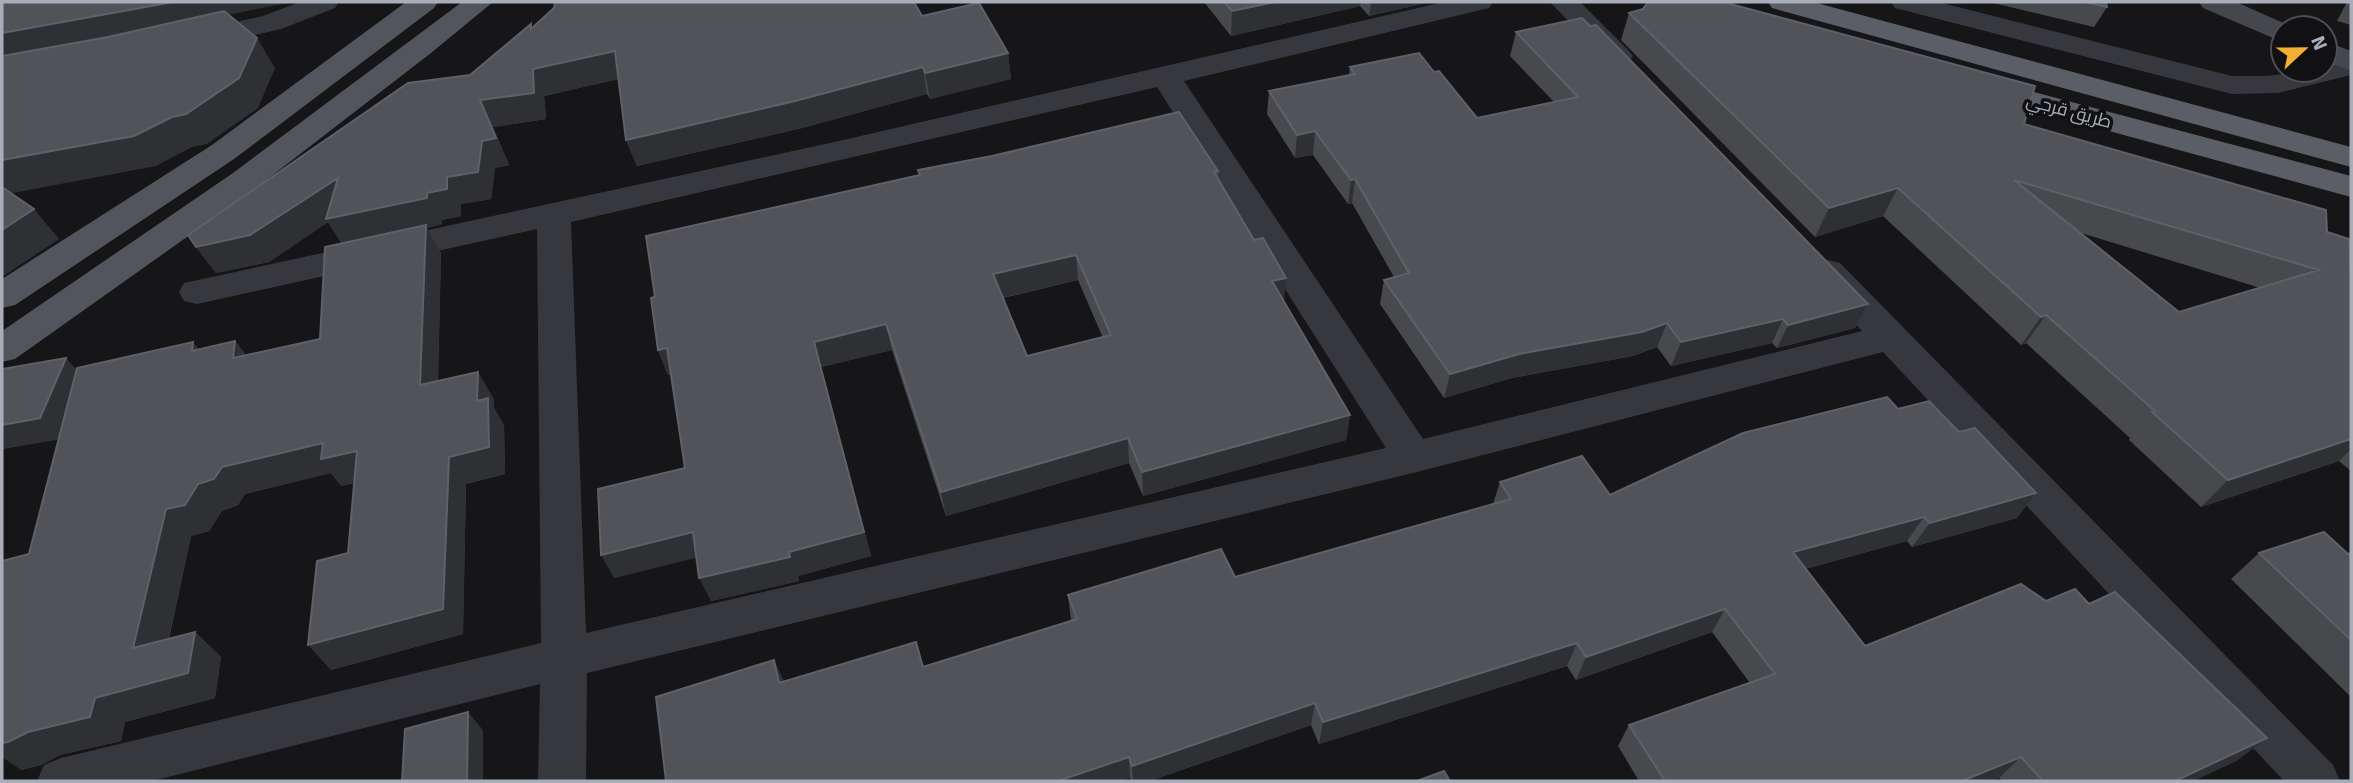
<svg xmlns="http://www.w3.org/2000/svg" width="2353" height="783" font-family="Signika,Cairo,sans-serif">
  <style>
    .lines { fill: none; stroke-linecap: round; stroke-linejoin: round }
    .minor { fill: #37383d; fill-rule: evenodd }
    .secondary { fill: #45474d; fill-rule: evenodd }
    .primary { fill: #53555c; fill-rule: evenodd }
    .trunk { fill: #5b5e65; fill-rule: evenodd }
    .wall { fill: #47494d; fill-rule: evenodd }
    .shaded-wall { fill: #2f3033 }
    .building { fill: #525359; stroke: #5f6168; stroke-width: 2; fill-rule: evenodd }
    .labels { text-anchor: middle; stroke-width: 7; stroke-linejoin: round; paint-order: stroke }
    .far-street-label { font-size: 18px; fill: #a8adb8; stroke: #111113 }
  </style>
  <rect width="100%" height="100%" fill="#161618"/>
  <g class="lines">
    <path class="minor" d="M300,2H339L335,8L281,29L193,49L183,46L178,40L183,34L263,16Z
      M1444,2H1493L1489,8L1184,81L1423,439L1862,331L1810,272L1816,263L1828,260L1840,263L2333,765L2340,781H2284L1883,352L1413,473L587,673L586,781H538L540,684L152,781H37L44,765L61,758L541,643L537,229L197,304L184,301L179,292L184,283L839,141ZM1157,87L1386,448L586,633L571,222Z
      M1550,2H1580L1628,50L1633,56L1628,62L1618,65L1608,62Z
      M1891,2H1938L2232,76H2264L2325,70V64L2351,57V75L2278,93L2232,94L1895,8Z"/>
    <path class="secondary" d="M2199,2H2236L2295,28H2283V41L2273,38L2203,8Z
      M2325,41L2351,51V71L2325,61Z"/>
    <path class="primary" d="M406,2H438L434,8L234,159L15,305L2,308V279L212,145Z
      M462,2H493L431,53L256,188L15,359L2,362V331L233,173Z"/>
    <path class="trunk" d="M1768,2H1813L2351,147V167L1772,8Z
      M1981,78L2351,176V197L1970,93L1966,87L1970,81Z"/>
  </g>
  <path class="wall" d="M1204,2H1430L1369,16L1360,6L1231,36Z
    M1989,2H2106L2107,7L2094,27Z
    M2347,2H2351V25L2337,21Z
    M1629,13L2024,124L2327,232L2351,272V471L2339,461L2201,507L2129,440L2130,438L2026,343L2021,345L1883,216L1815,237L1621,40ZM2081,233L2251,285L2260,288L2179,312Z
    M922,16L1008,53L1011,79L930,99L927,94L802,128L637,166L626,140L618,79L544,96L546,119L493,127L509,165L495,168L491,199L461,204V216L442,220V224L427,228L441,253L438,381L494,399V408L504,425L505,474L466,484L463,634L331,670L348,553L354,483L341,486L331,473L245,494L238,505L222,511L209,531L191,536L169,639L195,632L221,657L215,698L125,722L121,741L60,755L41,765L21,770L29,554L59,439L2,449V369L77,370L199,349L235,341L246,355L320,339L342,244L328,222L269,262L216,273L196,247L470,75L532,28Z
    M1516,32L1868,304L1855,328L1777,348L1772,343L1671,366L1657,347L1633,356L1512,378L1444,398L1380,304L1384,280L1394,277L1352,203L1348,204L1313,155L1295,158L1267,114L1269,91L1349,75L1350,67L1434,72L1477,118L1554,102L1510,56Z
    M918,170L1218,171V179L1284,302L1350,415L1346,440L1143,496L1129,463L946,516L892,350L821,367L871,556L798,576L799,581L711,601L696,557L614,578L685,468L671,374L668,375L658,350L655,297L919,175ZM1078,280L1103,338L1027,356L1003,298Z
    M1898,409L2017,518L1912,547L1907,541L1805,569L1865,646L2238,760L2193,781H2002L1999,778L1991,781H1639L1618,746L1629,725L1750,683L1712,632L1576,680L1567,666L1319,744L1311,725L1150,781H1131L1130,778L784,682L923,667L1071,621L1068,595L1235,577L1493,504L1500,482L1610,495Z
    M2259,553L2348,554L2351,553V697L2231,579Z"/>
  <path class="shaded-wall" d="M173,2H292L217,17L2,67V33Z
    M1275,2H1361L1360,6L1231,36L1232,11Z
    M1371,2H1430L1369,16Z
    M257,38L275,68L258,108L207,144L192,147L156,166L2,195V160Z
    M615,51L624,78L544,96L546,119L493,127L509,165L495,168L491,199L461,204V216L442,220V224L427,228L441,253L437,412L420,385L343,246L328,222L269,262L216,273L196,247L338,178L427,193L447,177L480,100L533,69Z
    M1008,53L1011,79L930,99L925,73Z
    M923,67L927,94L802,128L637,166L626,140Z
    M1315,131L1313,155L1295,158L1297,135Z
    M1355,179L1352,203L1348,204L1351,180Z
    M1898,188L1883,216L1815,237L1829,208Z
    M34,209L59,239L2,277V230Z
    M1076,255L1078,280L997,299L993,274Z
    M1286,278L1284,303L1272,281Z
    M1868,304L1855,328L1777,348L1788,325Z
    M2046,315L2026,343L2021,345L2041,317Z
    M1783,319L1772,343L1671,366L1681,342Z
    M1667,323L1657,347L1633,356L1512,378L1444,398L1450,374L1519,354Z
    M886,324L892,350L821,367L871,556L798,576L799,581L711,601L699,578L789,552L814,342Z
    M235,341L256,368L233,358Z
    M193,342L215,369L192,351Z
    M667,348L678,373L668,375L658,350Z
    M66,358L85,379L61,439L2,449V425Z
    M478,372L494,399V408L504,425L505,474L466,484L463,634L331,670L308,645L449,457L477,401Z
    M1350,415L1346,440L1143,496L1142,472Z
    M1128,438L1129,463L946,516L941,492Z
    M2351,439V449L2339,461L2201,507L2228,480Z
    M323,443L357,451L377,477L341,486L331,473L245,494L238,505L222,511L209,531L191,536L161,673L133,648L166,509L222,467Z
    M2036,493L2017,518L1912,547L1930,523Z
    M1924,517L1907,541L1778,576L1793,552Z
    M693,532L704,556L614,578L601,555Z
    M1725,609L1712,632L1576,680L1586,657Z
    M195,632L221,657L215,698L125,722L121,741L60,755L41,765L21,770L2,757V727Z
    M1577,643L1567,666L1319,744L1323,722Z
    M774,660L785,683H779Z
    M1315,703L1311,725L1150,781H1133L1132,766Z
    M468,712L483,730V781H467Z
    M2267,738L2238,760L2193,781H2175Z
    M1129,757L1130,778L1121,781H1058Z
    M2021,757L1999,778L1991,781H1962Z"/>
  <path class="building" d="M2,2H173L2,33Z
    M555,2H914L922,16L979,3L1008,53L925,73L923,67L795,101L626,140L615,51L533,69L534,93L480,100L496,138L482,141L478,172L447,177V189L427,193V198L326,219L338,178L250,235L196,247L188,235L408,83L470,75L531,24V29L554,8Z
    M1224,2H1275L1232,11Z
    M1648,2H1723L2035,86L2024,124L2326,210L2327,232L2349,239L2351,272V439L2228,480L2152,412L2155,411L2046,315L2041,317L1898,188L1829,208L1629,13L1643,9ZM2014,180L2319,270L2179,312Z
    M2085,2H2106L2107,7Z
    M224,11L257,38L239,78L186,114L172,117L134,136L2,160V56L108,37Z
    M1582,18L1590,26L1596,25L1868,304L1788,325L1783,319L1681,342L1667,323L1642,332L1519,354L1450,374L1384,280L1409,273L1355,179L1351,180L1315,131L1297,135L1269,91L1355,74L1350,67L1419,53L1434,72L1439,71L1477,118L1578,97L1516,32Z
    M1179,112L1218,171L1214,172L1254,240L1263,238L1286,278L1272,281L1350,415L1142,472L1128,438L941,492L886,324L814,342L864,532L789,552L790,557L699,578L693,532L601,555L598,489L685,468L667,348L658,350L651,298L655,297L646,236L920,175L918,170L992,156ZM1076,255L1111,335L1027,356L993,274Z
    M2,187L34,209L2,230Z
    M426,225L420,385L478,372L477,401L488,398L489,447L449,457L443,609L308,645L317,561L348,553L357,451L321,459L323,443L222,467L214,479L198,484L185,505L166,509L133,648L195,632L188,673L95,698L90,717L28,732L8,742L2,743V561L29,554L77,368L193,342L192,351L235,341L233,358L320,339L325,247Z
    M66,358L40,418L2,425V369Z
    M1887,397L1898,409L1929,401L1959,432L1975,428L2036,493L1930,523L1924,517L1793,552L1865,646L2021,584L2046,601L2075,589L2089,604L2115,592L2267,738L2175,781H2043L2021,757L1962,781H1665L1629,725L1775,674L1725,609L1586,657L1577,643L1323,722L1315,703L1132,766L1129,757L1058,781H666L656,697L774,660L779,683L916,642L923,667L1077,619L1068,595L1221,549L1235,577L1511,499L1500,482L1582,456L1610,495L1743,433Z
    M2324,532L2348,554L2351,553V640L2259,553Z
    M468,712L467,781H402L405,729Z
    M1444,771L1450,781H1417Z"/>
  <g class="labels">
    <g class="far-street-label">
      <text transform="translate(2069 111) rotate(15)" y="6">طريق قرجي</text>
    </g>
  </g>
  <rect width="2353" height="783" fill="none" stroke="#a8adb8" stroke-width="7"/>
  <g transform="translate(2304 49) rotate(68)"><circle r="33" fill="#111113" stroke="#4d4f55" stroke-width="2"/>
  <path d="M0-5L12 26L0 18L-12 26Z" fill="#f2b134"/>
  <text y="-10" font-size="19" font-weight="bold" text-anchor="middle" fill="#a8adb8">N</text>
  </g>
</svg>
